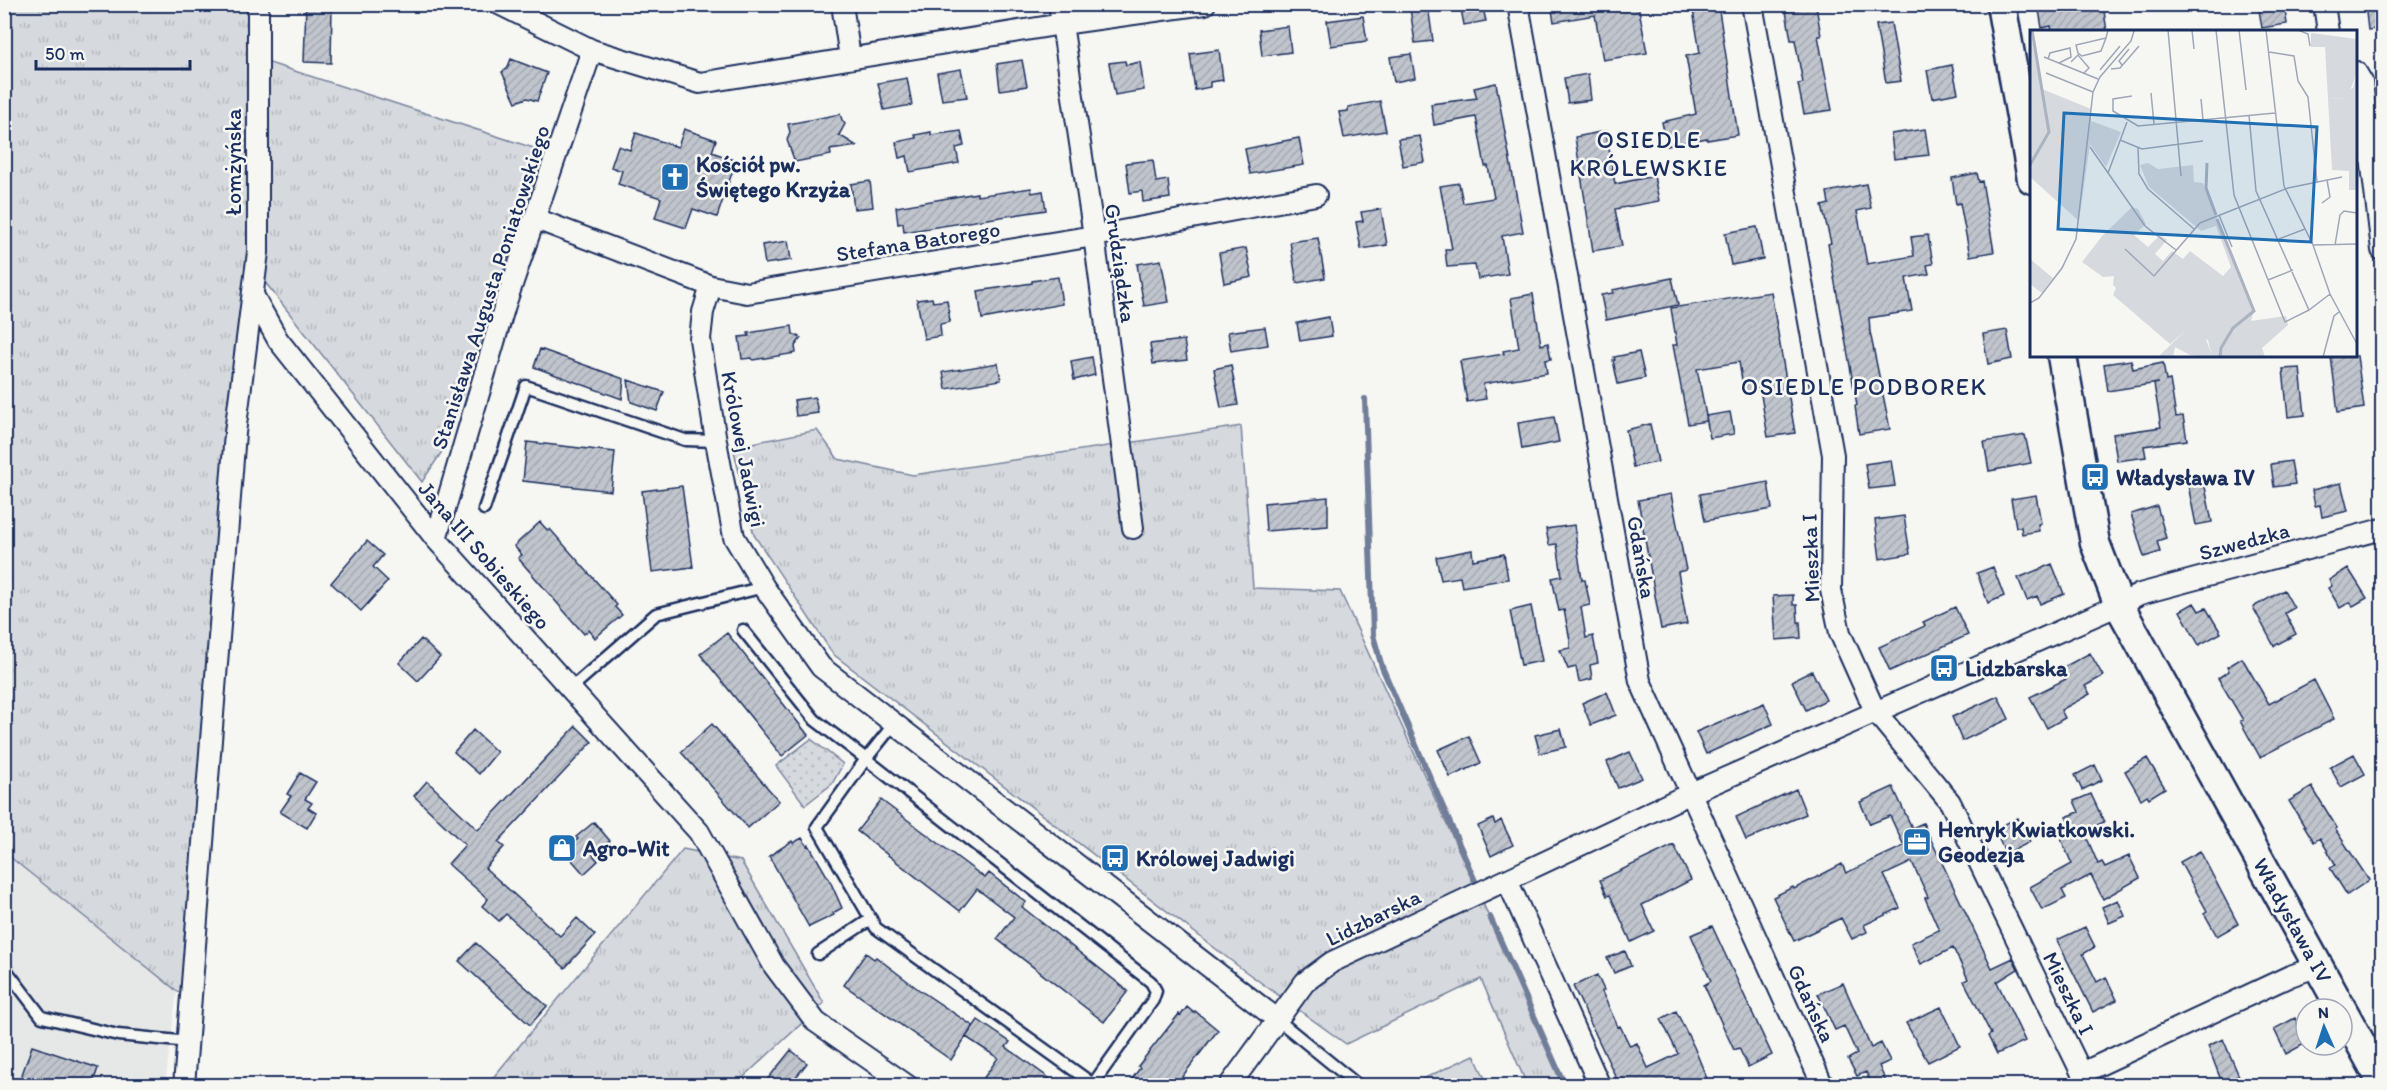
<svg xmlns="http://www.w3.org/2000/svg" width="2387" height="1090" font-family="Itim,sans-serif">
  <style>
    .built { fill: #e6e7e7 }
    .grass { fill: url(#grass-tufts); stroke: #78849e; stroke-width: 1.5 }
    .park { fill: url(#park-dots); stroke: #78849e; stroke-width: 1.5 }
    .garden { fill: #d6d9dd; stroke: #78849e; stroke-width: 1.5 }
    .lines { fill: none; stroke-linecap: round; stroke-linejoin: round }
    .stream { stroke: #717e99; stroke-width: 6 }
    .building { fill: url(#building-hatch); stroke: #1b2f5e; stroke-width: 1.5 }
    .lane-casing { stroke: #1b2f5e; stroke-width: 15 }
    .street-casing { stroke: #1b2f5e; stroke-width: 24 }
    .secondary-casing { stroke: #1b2f5e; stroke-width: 33 }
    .lane { stroke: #f6f6f2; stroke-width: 10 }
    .street { stroke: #f6f6f2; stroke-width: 20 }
    .secondary { stroke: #f6f6f2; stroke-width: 28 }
    .labels { text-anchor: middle; stroke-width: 5; stroke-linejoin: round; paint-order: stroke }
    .street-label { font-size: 22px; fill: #1b2f5e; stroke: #f6f6f2 }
    .poi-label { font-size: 22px; font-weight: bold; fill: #1b2f5e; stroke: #f6f6f2; text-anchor: start }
    .neighbourhood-label { font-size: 24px; letter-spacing: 1.5px; fill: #1b2f5e; stroke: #f6f6f2 }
    .inset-river { fill: none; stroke: #abb2c0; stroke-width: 3 }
    .inset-road { fill: none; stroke: #9ea6b7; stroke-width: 1.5 }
    .view { fill: #1f6fb2; fill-opacity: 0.15; stroke: #1f6fb2; stroke-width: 3 }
    .inset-edge { fill: none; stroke: #1b2f5e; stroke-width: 3 }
  </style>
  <defs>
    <pattern id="grass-tufts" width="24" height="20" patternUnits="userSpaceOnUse" patternTransform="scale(1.5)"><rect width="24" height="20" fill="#d6d9dd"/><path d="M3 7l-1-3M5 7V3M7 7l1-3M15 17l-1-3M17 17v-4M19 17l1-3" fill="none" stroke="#b7bbc0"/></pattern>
    <pattern id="park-dots" width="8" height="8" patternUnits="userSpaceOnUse" patternTransform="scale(1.5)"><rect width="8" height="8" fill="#d6d9dd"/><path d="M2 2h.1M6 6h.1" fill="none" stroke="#b7bbc0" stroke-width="1.8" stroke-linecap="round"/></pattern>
    <pattern id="building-hatch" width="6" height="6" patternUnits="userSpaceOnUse" patternTransform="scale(1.5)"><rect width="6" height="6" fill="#c0c4cd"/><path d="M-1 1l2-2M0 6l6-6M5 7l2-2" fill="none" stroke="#a4a9b2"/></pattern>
  </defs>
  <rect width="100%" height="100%" fill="#f6f6f2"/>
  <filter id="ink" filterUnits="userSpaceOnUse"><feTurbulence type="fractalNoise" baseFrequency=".0167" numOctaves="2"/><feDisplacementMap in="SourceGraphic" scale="12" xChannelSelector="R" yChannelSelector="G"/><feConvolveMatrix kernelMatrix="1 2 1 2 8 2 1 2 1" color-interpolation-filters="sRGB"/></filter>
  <g filter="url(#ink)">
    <path class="built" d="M4,853L177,991L165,1085H5Z"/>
    <path class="grass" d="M4,5H254L257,59L543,151L445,447L422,482L257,272L192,1003L5,853Z
      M1241,426L1253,588L1340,591L1566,1085H1527L1481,979L1346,1044L1242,969L833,654L754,535L733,447L817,430L838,459L913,475Z
      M683,849L741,861L824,1003L735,1085L486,1086Z"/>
    <path class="park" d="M811,739L843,764L832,784L805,805L776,766Z"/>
    <path class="garden" d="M1474,1055L1488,1085H1412V1084Z"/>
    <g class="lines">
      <path class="stream" d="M1365,399L1373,635L1382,667L1475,881
        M1490,917L1565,1086"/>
    </g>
    <path class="building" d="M306,4H332L331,63L304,62Z
      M1460,4H1482L1486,21L1464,25Z
      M1551,4H1638L1647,53L1603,60L1595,15L1554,22Z
      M1692,4H1718L1738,135L1707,140V138L1667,146L1662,122L1696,114L1686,56L1700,53Z
      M2038,4H2103L2107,32H2052L2051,26L2042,28Z
      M2258,4H2284L2287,24L2262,28Z
      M2365,4H2382V28L2368,30Z
      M1428,6L1433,41L1415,43L1410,8Z
      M1816,6L1821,36H1818L1832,110L1804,114L1798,84L1803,83L1795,40H1791L1786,11Z
      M1363,16L1367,41L1331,46L1327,21Z
      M1891,23L1901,81L1886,83L1876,25Z
      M1288,26L1291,52L1262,56L1259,30Z
      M1219,50L1223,80L1210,82V87L1195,90L1190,54Z
      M1411,54L1415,78L1394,82L1390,57Z
      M511,59L547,73L537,101L527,98L516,102L502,72L507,69Z
      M1022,60L1027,86L1000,90L997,64Z
      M1125,61L1126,65L1140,62L1144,90L1115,95L1109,63Z
      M1952,65L1958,93L1932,98L1927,70Z
      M961,69L967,97L942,100L937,73Z
      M1588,74L1591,100L1568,103L1564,78Z
      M907,78L912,105L884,110L878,83Z
      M1496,83L1523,232L1502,236L1508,274L1478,279L1475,265L1447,267L1445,249H1452L1440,186L1459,183L1463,203L1494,198L1488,166H1485L1476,117L1434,125L1431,104L1477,98L1474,88Z
      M1380,101L1386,131L1344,138L1339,112L1348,111V107Z
      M840,114L842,120L845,124L839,135L857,146L830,150L831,155L795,162L787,140L790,132L788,124Z
      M684,129L716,140L712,152L736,161L717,217L693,209L686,228L655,218L661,198L618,184L622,171L611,167L618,146L630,150L636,133L678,147Z
      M1925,129L1929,155L1894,159L1891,134Z
      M961,131L964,146L956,148L959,163L910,172L907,156L899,158L896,142L916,138L915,135L931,132V135Z
      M1606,131L1615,184L1654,176L1659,201L1615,209L1622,246L1593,251L1575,137Z
      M1420,136L1425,162L1403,166L1398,139Z
      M1299,138L1304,165L1250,174L1245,149Z
      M1153,160L1156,182L1168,180L1170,198L1143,202L1142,191L1130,193L1126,163Z
      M1977,173L1979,182L1982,181L1994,252L1970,256L1960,203L1956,204L1952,178Z
      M870,181L873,207L854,209L851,184Z
      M1866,184L1871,208L1857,211L1867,264L1914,256L1911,237L1928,235L1933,264L1927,265L1929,274L1906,278L1912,311L1869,318L1870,332L1890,429L1859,434L1855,406L1857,405L1828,244L1831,243L1822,206L1829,204L1827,192Z
      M1031,188L1032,193L1043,191L1046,210L904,232L903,223L898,224L896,207L977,193V196Z
      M1381,209L1387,245L1361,249L1356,222L1363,221L1361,212Z
      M1757,227L1763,259L1731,265L1725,233Z
      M1318,238L1325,278L1297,283L1290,242Z
      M788,241L791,260L765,264L762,245Z
      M1246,248L1252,277L1224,283L1219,253Z
      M1161,260L1169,302L1144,306L1137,264Z
      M1058,277L1062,304L982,319L978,291L1032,283V281Z
      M1672,278L1678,305L1606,320L1601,295L1613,293L1612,290Z
      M1771,292L1795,433L1768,437L1760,389L1744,392L1739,362L1697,369L1706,416L1730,412L1734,434L1710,438L1706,417L1707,421L1688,424L1673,345H1677L1671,308Z
      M1533,294L1541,345L1548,343L1551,359L1545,360L1547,373L1483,384L1486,399L1467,402L1460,361L1504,354L1503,351L1519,348L1511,298Z
      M932,298L933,302L947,300L950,322L940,324L941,336L924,339L917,300Z
      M1329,317L1332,336L1300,341L1297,323Z
      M792,326L793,334L801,338L795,346L796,353L753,360L752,358L742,359L739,337L749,336L748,333Z
      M1265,327L1268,345L1231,351L1228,332Z
      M2007,330L2012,359L1988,364L1983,334Z
      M1184,340L1187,360L1153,364L1150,344Z
      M540,349L624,379L622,399L534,367Z
      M1639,352L1645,378L1618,384L1613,360H1615L1614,357Z
      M2331,356H2357L2364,408L2338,412Z
      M1092,357L1095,375L1074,380L1071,361Z
      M2131,360L2133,369L2163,363L2166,381L2170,380L2176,417L2183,416L2187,440L2144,446L2146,457L2117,461L2113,434L2161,427L2154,384L2158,383L2108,391L2104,364Z
      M998,363L1001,380L946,389L943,372Z
      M1231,365L1238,405L1221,408L1214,369Z
      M2300,368L2305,415L2288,417L2283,369Z
      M628,380L664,392L657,411L631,402Z
      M815,397L818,413L796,416L794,400Z
      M1554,417L1559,442L1522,449L1518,423Z
      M1650,424L1658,462L1633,467L1626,430Z
      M2025,435L2031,463L1989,471L1984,442Z
      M527,442L615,452L611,491L523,481Z
      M1891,460L1895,486L1869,489L1865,464Z
      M2291,461L2295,484L2274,487L2271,464Z
      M1768,482L1772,509L1705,521L1700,494Z
      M2204,482L2212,522L2196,525L2188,485Z
      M2341,483L2348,511L2322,517L2320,505L2315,506L2312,490Z
      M682,486L693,567L652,572L642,491Z
      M1671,494L1686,570L1678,572L1687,624L1661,629L1638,500Z
      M2036,495L2041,523L2038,524L2039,531L2022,534L2021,527H2016L2011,499Z
      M1328,497V526L1266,531L1264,503Z
      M2157,506L2166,538L2157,541L2160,552L2144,557L2131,514Z
      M1904,516L1910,554L1880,559L1875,520Z
      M540,522L548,531L550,529L586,570L617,605L615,607L622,615L595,638L589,630L584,634L518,558L522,555L514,546Z
      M1574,525L1582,580H1585L1590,605L1581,607L1586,638L1593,636L1598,663L1590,665L1592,679L1579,682L1576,667L1568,669L1560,650L1570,648V640L1564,610L1559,611L1552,578L1562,576L1557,544L1549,545L1546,529Z
      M367,541L383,555L373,567L388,581L361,611L331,583Z
      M1472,550L1473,560L1504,554L1508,579L1462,587L1460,577L1441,580L1436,557Z
      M2052,564L2064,594L2040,604L2037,596L2027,600L2018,578Z
      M1993,567L2004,596L1988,603L1977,573Z
      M2348,568L2367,598L2353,606L2350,602L2340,608L2328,588L2332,586L2329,580Z
      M2284,590L2294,608L2285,613L2296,634L2274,646L2253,607Z
      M1793,595V605H1797L1798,622H1800L1801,638L1776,640L1773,596Z
      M2194,603L2199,611L2206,608L2221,633L2199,645L2180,611Z
      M1531,606L1542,661L1521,665L1510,611Z
      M1955,607L1968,635L1890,671L1879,647L1925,626L1923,622Z
      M727,633L808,735L782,756L700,654Z
      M421,639L440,657L418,681L399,663Z
      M2090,653L2103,676L2085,686L2090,694L2061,710L2065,718L2047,728L2030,697L2066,679L2060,669Z
      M2242,658L2269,704L2314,680L2334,719L2260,757L2240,721L2243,720L2218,678L2229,671L2227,667Z
      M1812,671L1826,700L1806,710L1792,681Z
      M1607,692L1616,715L1591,725L1582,703Z
      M1998,696L2009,719L1962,741L1952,717Z
      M1764,703L1773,724L1706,754L1696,732Z
      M712,724L779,801L748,828L681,752Z
      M576,726L592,742L498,842L504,847L485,868L560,936L577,918L595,935L565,968L506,914L499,921L482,906L488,899L448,864L465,845L414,796L427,781L478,830Z
      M1561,729L1566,747L1540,753L1535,735Z
      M473,730L497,752L479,774L454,752Z
      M1469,736L1481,763L1450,777L1438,750Z
      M1630,752L1642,778L1618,788L1607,762Z
      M2354,754L2365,774L2341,787L2330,767Z
      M2147,758L2165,788L2149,798L2147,795L2141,799L2125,771Z
      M2095,765L2102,780L2082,790L2075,775Z
      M300,773L316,782L305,799L312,803L308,808L316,813L307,828L280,812L291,796L287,794Z
      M1893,787L1912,828L1923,823L1992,968L2013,958L2018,969L1997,982L2025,1041L1997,1054L1988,1036L1991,1034L1964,981L1968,979L1953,948L1921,964L1911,943L1939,930L1925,898L1928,897L1912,862L1884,875L1900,908L1864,925L1867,932L1852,939L1841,918L1794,941L1773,897L1793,887L1794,889L1842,864L1846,873L1904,846L1890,816L1870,824L1860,802Z
      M2312,787L2337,828L2335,829L2369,880L2347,895L2330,868L2336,865L2320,838L2314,842L2289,801Z
      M1796,789L1806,814L1746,840L1736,817Z
      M2091,794L2104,822L2084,831L2098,864L2102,862L2105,867L2129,856L2140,878L2103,899L2091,875L2062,890L2066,898L2042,910L2030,887L2072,864L2061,839L2074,833L2066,817L2079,812L2074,801Z
      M881,800L985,878L989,873L1026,902L1022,907L1128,991L1104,1022L997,939L1014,917L977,889L960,911L857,831Z
      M2018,818L2030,842L2006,854L1994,829Z
      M1493,819L1495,824L1501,820L1513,845L1491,856L1478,826Z
      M594,822L610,841L593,855L598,861L584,874L564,851L578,839L576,837Z
      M802,838L807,846L809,845L830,881L842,908L833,913L834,915L809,927L769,856L792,841L793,843Z
      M1674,845L1691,880L1642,905L1654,931L1631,942L1610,895L1607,896L1600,880Z
      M2200,851L2238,924L2217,936L2204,913L2207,911L2180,862Z
      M2118,900L2125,916L2109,923L2102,907Z
      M1712,926L1772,1055L1748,1067L1739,1048L1734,1050L1704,985L1711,981L1691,935Z
      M2085,927L2095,947L2083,954L2097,982L2106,977L2117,1000L2093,1012L2057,940Z
      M476,943L547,1006L530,1025L459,961Z
      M1625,951L1631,966L1614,973L1607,958Z
      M866,953L874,959L876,957L918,989L973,1026L951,1060L844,985Z
      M1597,975L1604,990L1602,992L1618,1027L1620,1026L1630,1046L1637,1043L1648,1068L1678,1054L1661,1019L1676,1011L1694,1047L1710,1086H1620L1573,986Z
      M1843,983L1871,1048L1881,1043L1890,1061L1879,1066L1886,1082L1877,1086H1872L1866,1072L1857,1076L1848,1059L1857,1054L1844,1026L1835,1030L1818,994Z
      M1187,1007L1194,1013L1195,1011L1218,1030L1175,1086H1127L1140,1068L1138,1066L1179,1014L1181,1015Z
      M1941,1007L1960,1046L1928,1062L1906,1023Z
      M2295,1018L2306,1039V1043L2286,1054L2274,1029Z
      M978,1020L1010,1042L1006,1047L1060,1086H978L998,1058L966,1037Z
      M2223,1039L2239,1076L2222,1083L2208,1046Z
      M32,1046L98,1068L92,1086H18Z
      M791,1050L807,1063L789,1086H762Z"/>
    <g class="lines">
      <g class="lane-casing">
        <path id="lane" d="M484,509L526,386L685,440L716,441
          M743,630L815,720L866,759L893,725
          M570,689L656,614L764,587
          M818,954L871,919
          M4,967L42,1017L118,1035L189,1042
          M1278,1020L1359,1086
          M1093,1084L1153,1000L1156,991L1151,982L866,759L817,827L876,928L1093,1084L1095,1086"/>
      </g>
      <g class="street-casing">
        <path id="street" d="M499,4L592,50L700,83L1062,24L1205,4
          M842,4L850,58
          M1059,4L1094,236L1133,528
          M1518,4L1640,681L1823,1086
          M1752,4L1833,455L1831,590L1840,633L1875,711L1950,802L2088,1086
          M2324,4L2328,32
          M2356,72L2362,82L2382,250
          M536,219L711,286L747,293L1094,236L1316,195
          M711,286L703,312L700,339L716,441L734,537L764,587L821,667L1278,1020
          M253,295L278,340L436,539L699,832L774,966L816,1022L908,1086
          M436,539L505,305L592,50
          M1507,880L1600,1086
          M2082,1073L2290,976L2319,966
          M184,1086L235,433L258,252V4
          M1229,1086L1305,982L1332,962L1689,794L2119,605L2140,594L2382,529"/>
      </g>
      <g class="secondary-casing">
        <path id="secondary" d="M2001,4L2032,179
          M2062,356L2095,543L2119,605L2382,1082"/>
      </g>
      <use href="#lane" class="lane"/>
      <use href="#street" class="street"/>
      <use href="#secondary" class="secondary"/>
    </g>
  </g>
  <defs>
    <g id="church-square" transform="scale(1.5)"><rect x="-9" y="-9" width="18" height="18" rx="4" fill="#1f6fb2" stroke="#f6f6f2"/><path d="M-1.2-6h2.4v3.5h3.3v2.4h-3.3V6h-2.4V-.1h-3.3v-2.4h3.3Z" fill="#fff"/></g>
    <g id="bus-square" transform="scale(1.5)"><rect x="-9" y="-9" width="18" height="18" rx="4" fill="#1f6fb2" stroke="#f6f6f2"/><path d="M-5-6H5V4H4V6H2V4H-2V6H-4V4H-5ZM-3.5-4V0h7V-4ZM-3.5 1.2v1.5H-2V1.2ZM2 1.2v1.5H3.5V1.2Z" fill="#fff"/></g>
    <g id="office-square" transform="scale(1.5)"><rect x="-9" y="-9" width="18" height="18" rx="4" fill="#1f6fb2" stroke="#f6f6f2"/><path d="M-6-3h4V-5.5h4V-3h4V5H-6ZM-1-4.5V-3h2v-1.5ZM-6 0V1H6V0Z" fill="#fff"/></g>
    <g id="shop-square" transform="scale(1.5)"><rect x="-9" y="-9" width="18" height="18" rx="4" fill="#1f6fb2" stroke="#f6f6f2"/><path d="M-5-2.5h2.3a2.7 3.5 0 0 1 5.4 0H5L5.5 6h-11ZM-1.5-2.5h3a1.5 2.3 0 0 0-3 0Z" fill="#fff"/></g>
  </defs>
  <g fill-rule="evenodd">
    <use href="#church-square" x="675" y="177"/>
    <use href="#bus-square" x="2095" y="477"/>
    <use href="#bus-square" x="1944" y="668"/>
    <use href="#office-square" x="1917" y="842"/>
    <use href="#shop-square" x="562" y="848"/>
    <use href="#bus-square" x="1115" y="858"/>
  </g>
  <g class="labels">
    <g class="street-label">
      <text transform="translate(233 162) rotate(-90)" y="8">Łomżyńska</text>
      <text transform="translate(918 241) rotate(-9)" y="8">Stefana Batorego</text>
      <text transform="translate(1121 263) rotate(82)" y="8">Grudziądzka</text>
      <text transform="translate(490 287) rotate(-72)" y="8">Stanisława Augusta Poniatowskiego</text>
      <text transform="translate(744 449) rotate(79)" y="8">Królowej Jadwigi</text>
      <text transform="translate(2244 541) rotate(-15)" y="8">Szwedzka</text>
      <text transform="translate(485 555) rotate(49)" y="8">Jana III Sobieskiego</text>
      <text transform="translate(1642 557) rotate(80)" y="8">Gdańska</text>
      <text transform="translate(1810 558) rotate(-92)" y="8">Mieszka I</text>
      <text transform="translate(1373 917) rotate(-26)" y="8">Lidzbarska</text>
      <text transform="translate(2293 920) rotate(61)" y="8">Władysława IV</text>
      <text transform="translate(2069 993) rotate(64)" y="8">Mieszka I</text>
      <text transform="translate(1812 1003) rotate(65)" y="8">Gdańska</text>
    </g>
    <g class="poi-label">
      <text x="696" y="172">Kościół pw.<tspan x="696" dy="25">Świętego Krzyża</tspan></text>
      <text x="2116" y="485">Władysława IV</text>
      <text x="1965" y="676">Lidzbarska</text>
      <text x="1938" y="837">Henryk Kwiatkowski.<tspan x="1938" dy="25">Geodezja</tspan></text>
      <text x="583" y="856">Agro-Wit</text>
      <text x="1136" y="866">Królowej Jadwigi</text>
    </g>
    <g class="neighbourhood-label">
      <text x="1649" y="148">OSIEDLE<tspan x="1649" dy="28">KRÓLEWSKIE</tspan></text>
      <text x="1864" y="395">OSIEDLE PODBOREK</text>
    </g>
  </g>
  <g transform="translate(2030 30)">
    <rect width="327" height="327" fill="#f6f6f2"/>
    <path d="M0,0L12,59L61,79V91L91,102L76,137L60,114L49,191L0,147ZM281,3L327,9L326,45L317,68L298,69L295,17H281ZM118,133L128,139L163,135L164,152L173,153L224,280L221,291L256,286L258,295L232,318L235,327H177L181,323L178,310L155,301L140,314L83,265L86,258L83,255L84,246L73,247L52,232L73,205L102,177L108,179L116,194L104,205L118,217L130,205L137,210L125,224L133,231L142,221L153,229L160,221L193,246L201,237L186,196L171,201L119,157L110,135ZM0,229L23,248L12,263L0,254Z" fill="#d6d9dd"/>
    <path d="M325,29H327V160H319V141L302,140L298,69L317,68L315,61L323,58L326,46ZM155,301H173L181,323L177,327L160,325L145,317L143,327H128Z" fill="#d6d9dd"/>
    <path class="inset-river" d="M177,133L176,158L186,185M0,135L19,102L2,0M187,189L224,281L203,298L191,318L190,327"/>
    <path class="inset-road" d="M138,0L151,146M162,0L164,19M186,0L204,165L255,292L279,280M209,0L216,60M236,0L254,156L283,215L300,264L327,314M268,0L278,4L280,16M76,8L46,15L48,23L52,26L71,21L76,8L78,0M239,22L264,26L268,51L278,67L287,152M14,27L68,49M18,29L20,23L40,18L41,27L29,33M41,32L48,25L59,38L54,43M92,35L89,31L99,19M81,39L90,38L109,16M70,40L90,16M16,43L63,62M121,63L124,94M102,66L83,69V81L108,96L245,83M171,69L173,90M219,85L226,161L279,280L300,264M90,110L112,119L173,111M60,117L115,196L146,220M108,118L109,144L118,159L164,199M78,143L97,92M292,173L300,167L297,150M189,185L202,217M249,209L275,199M283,215L327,214M305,215L310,185L314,181L327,183M95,219L124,246L170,193L258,158L312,147M238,250L263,240M0,273L9,268L32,238L46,209L63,62L70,47L101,11L104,1M293,327L304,286L309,282"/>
    <path class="view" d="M34,83L287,97L281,212L28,199Z"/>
    <rect width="327" height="327" class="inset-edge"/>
  </g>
  <rect width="2387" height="1090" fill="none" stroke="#f6f6f2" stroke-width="24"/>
  <rect x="12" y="12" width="2363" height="1066" fill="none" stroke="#1b2f5e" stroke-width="2" filter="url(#ink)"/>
  <g transform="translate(2324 1027) rotate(357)"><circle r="28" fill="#f6f6f2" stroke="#9ea6b7" stroke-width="1.5"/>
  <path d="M0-4.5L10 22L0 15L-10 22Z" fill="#1f6fb2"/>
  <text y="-9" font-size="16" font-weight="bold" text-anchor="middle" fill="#1b2f5e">N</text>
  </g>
  <path d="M36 60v9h154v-9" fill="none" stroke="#1b2f5e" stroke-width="3"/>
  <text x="45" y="60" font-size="18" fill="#1b2f5e" stroke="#f6f6f2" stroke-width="4.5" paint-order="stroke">50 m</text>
</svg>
